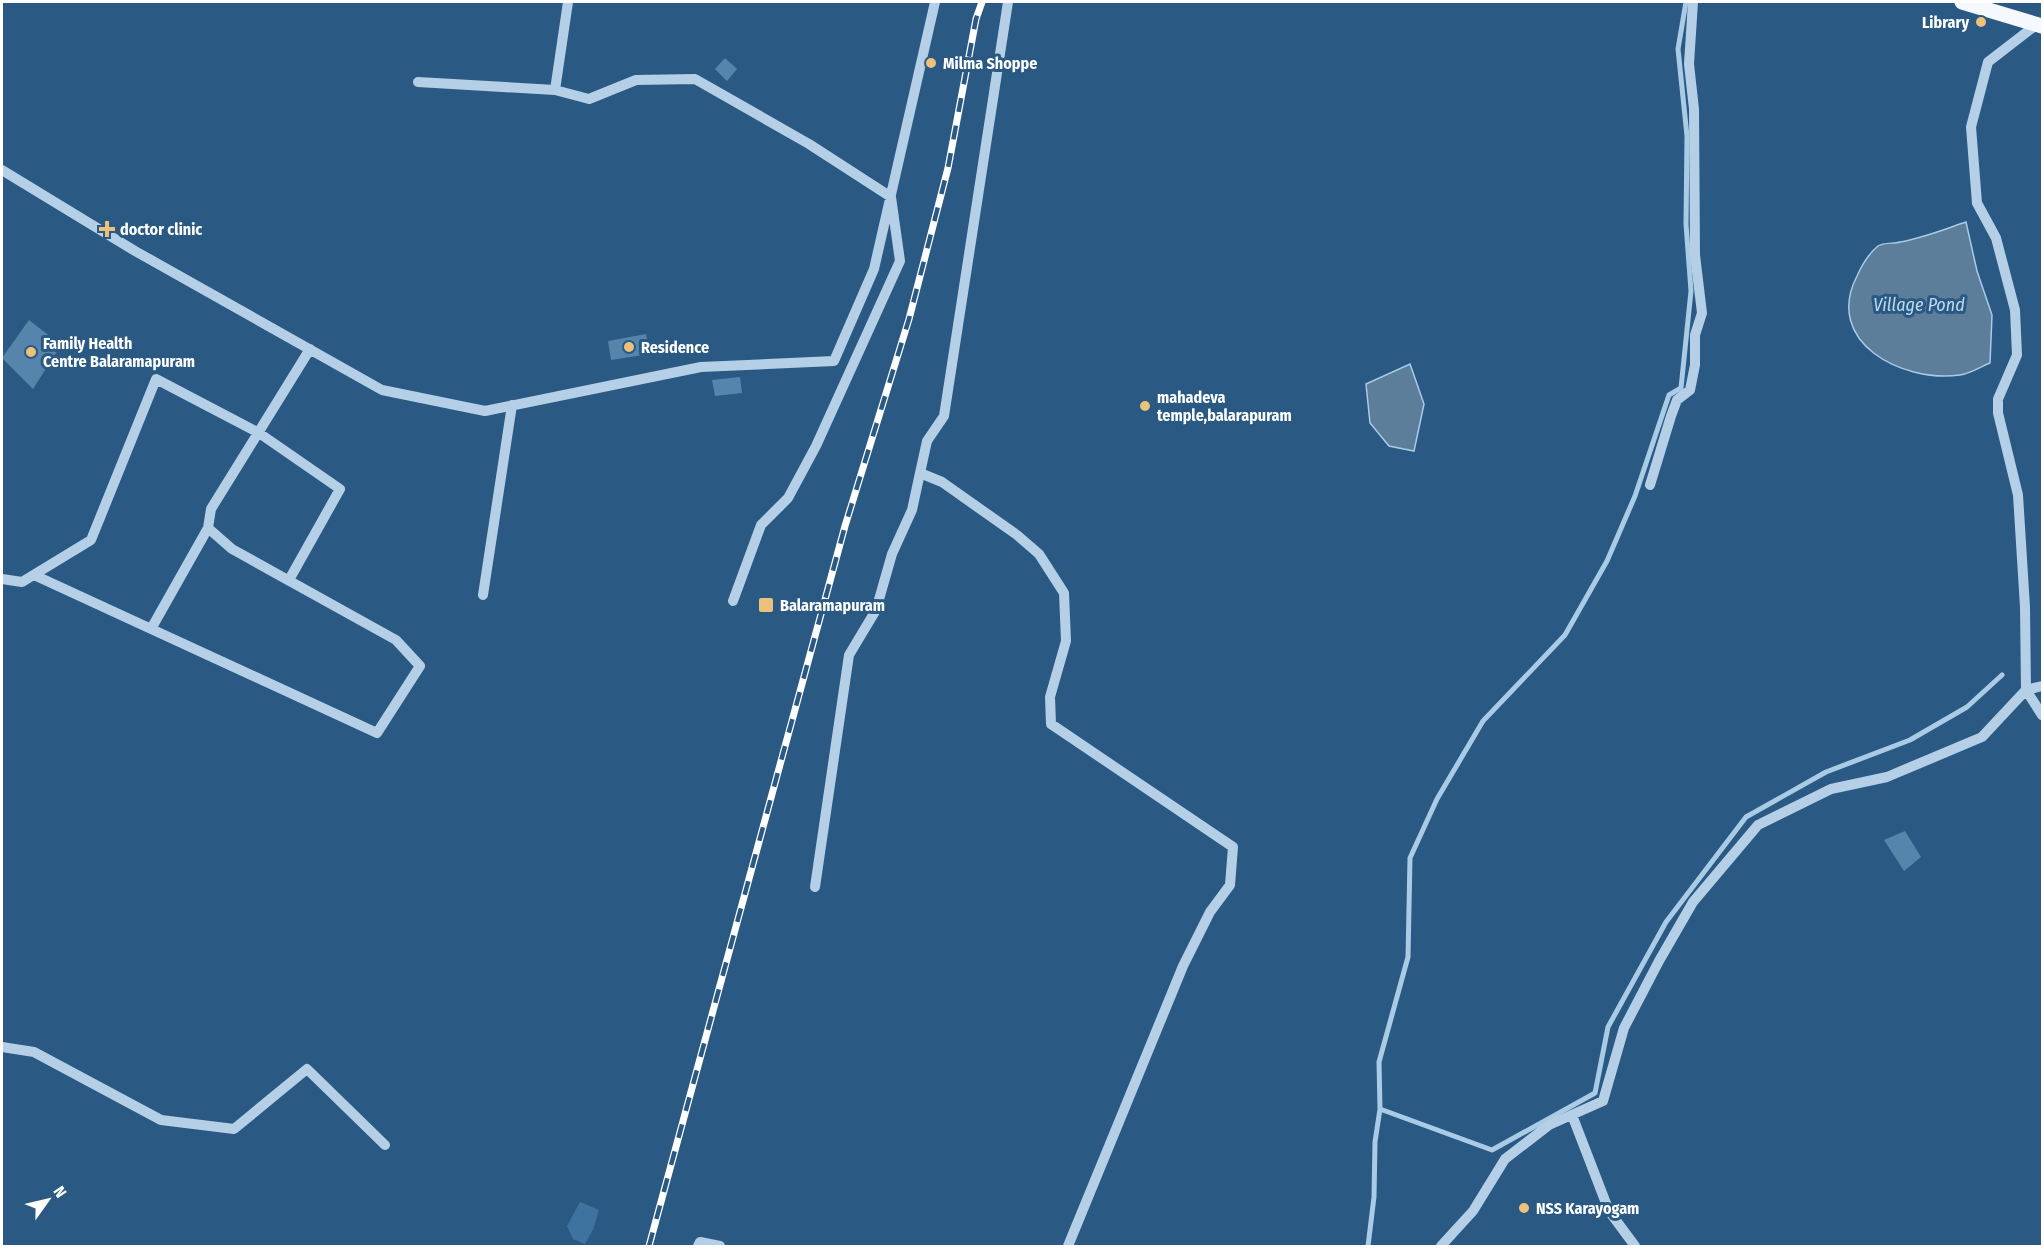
<svg xmlns="http://www.w3.org/2000/svg" width="2044" height="1248" font-family="'Fira Sans Condensed',sans-serif">
  <style>
    .green { fill: #3f739f }
    .water { fill: #5d7e9a; stroke: #a9cbe6; stroke-width: 1.5 }
    .lines { fill: none; stroke-linecap: round; stroke-linejoin: round }
    .stream { stroke: #a9cbe6; stroke-width: 5 }
    .building { fill: #5685ac }
    .minor { stroke: #b4cfe6; stroke-width: 10 }
    .major { stroke: #f5f9fe; stroke-width: 15 }
    .rail-casing { stroke: #fff; stroke-width: 7 }
    .rail { stroke: #2a5983; stroke-width: 4.5; stroke-dasharray: 14; stroke-linecap: butt }
    .poi-dot { fill: #ecc17c; stroke: #2a5983; stroke-width: 2 }
    .labels { text-anchor: middle; stroke-width: 6; stroke-linejoin: round; paint-order: stroke }
    .poi-label { font-size: 16px; font-weight: bold; fill: #fff; stroke: #2a5983; text-anchor: start }
    .water-label { font-size: 18px; font-style: italic; fill: #bfd9ee; stroke: #2a5983 }
  </style>
  <rect width="100%" height="100%" fill="#2a5983"/>
  <path class="green" d="M580,1202L599,1210L593,1230L585,1244L573,1239L567,1226Z"/>
  <path class="water" d="M1966,222L1977,271L1992,315L1990,363C1980,367 1970,374 1960,375C1902,383 1823,342 1857,276C1862,265 1868,254 1878,246C1884,242 1894,244 1900,242C1923,238 1945,229 1966,222Z
    M1410,364L1424,404L1414,451L1389,446L1370,423L1366,384Z"/>
  <g class="lines">
    <path class="stream" d="M1380,1109L1492,1150L1595,1093L1608,1027L1666,922L1746,817L1826,772L1910,740L1967,707L2002,675
      M1368,1246L1374,1197L1375,1142L1380,1109L1379,1062L1408,957L1410,858L1437,799L1483,721L1565,635L1607,561L1635,496L1669,395L1681,388L1691,291L1686,224L1687,136L1678,49L1686,2"/>
  </g>
  <path class="building" d="M725,58L737,69L727,81L715,69Z
    M29,320L61,345L33,389L2,358Z
    M646,334L650,354L611,360L608,341Z
    M740,377L742,393L715,396L712,380Z
    M1905,831L1921,857L1904,871L1884,840Z"/>
  <g class="lines">
    <path class="minor" d="M568,2L555,90L589,99L636,80L695,79L809,144L891,197L900,261L816,446L788,498L761,525L733,601
      M1008,2L944,416L927,441L920,473L942,482L1017,535L1039,554L1064,593L1066,641L1050,697L1051,724L1233,847L1230,885L1210,912L1183,966L1068,1246
      M418,82L555,90
      M2,170L135,251L382,390L485,411L701,367L834,361L874,269L935,2
      M1650,485L1671,416L1677,400L1690,390L1695,365V335L1702,313L1695,255L1694,109L1689,64L1693,2
      M34,575L377,733L420,666L396,640L232,549L208,528L211,509L310,349
      M2,579L22,582L91,540L156,379L259,433L340,489L289,580
      M483,595L512,405
      M151,629L208,528
      M2042,686L2026,690L2042,715
      M815,887L849,655L876,610L892,554L912,510L920,473
      M2,1047L34,1052L161,1120L234,1129L307,1069L385,1145
      M1572,1115L1609,1211L1635,1246
      M698,1246L700,1242L720,1246
      M1441,1246L1473,1211L1505,1159L1549,1125L1603,1101L1624,1028L1659,961L1693,902L1758,825L1831,789L1887,777L1982,737L2026,690L2025,607L2018,495L1998,413V399L2017,355L2015,310L1996,238L1977,203L1971,127L1988,62L2036,25"/>
    <path class="major" d="M1962,2L2042,26"/>
    <g class="rail-casing">
      <path id="rail" d="M649,1246L845,526L909,319L948,168L976,19L982,2"/>
    </g>
    <use href="#rail" class="rail"/>
  </g>
  <g class="poi-dot">
    <circle cx="1981" cy="22" r="6"/>
    <circle cx="931" cy="63" r="6"/>
    <path d="M104 220h6v6h6v6h-6v6h-6v-6h-6v-6h6z"/>
    <circle cx="629" cy="347" r="6"/>
    <circle cx="31" cy="352" r="6"/>
    <circle cx="1145" cy="406" r="6"/>
    <rect x="758" y="597" width="16" height="16" rx="3"/>
    <circle cx="1524" cy="1208" r="6"/>
  </g>
  <g class="labels">
    <g class="poi-label">
      <text x="1969" y="28" text-anchor="end">Library</text>
      <text x="943" y="69">Milma Shoppe</text>
      <text x="120" y="235">doctor clinic</text>
      <text x="43" y="349">Family Health<tspan x="43" dy="18">Centre Balaramapuram</tspan></text>
      <text x="641" y="353">Residence</text>
      <text x="1157" y="403">mahadeva<tspan x="1157" dy="18">temple,balarapuram</tspan></text>
      <text x="780" y="611">Balaramapuram</text>
      <text x="1536" y="1214">NSS Karayogam</text>
    </g>
    <g class="water-label">
      <text x="1919" y="311">Village Pond</text>
    </g>
  </g>
  <rect width="2044" height="1248" fill="none" stroke="#ffffff" stroke-width="6"/>
  <g transform="translate(48 1200) rotate(56)" stroke="#2a5983" stroke-width="4.5" paint-order="stroke">
  <path d="M0-4.5L10 22L0 15L-10 22Z" fill="#ffffff"/>
  <text y="-9" font-size="16" font-weight="bold" text-anchor="middle" fill="#ffffff">N</text>
  </g>
</svg>
